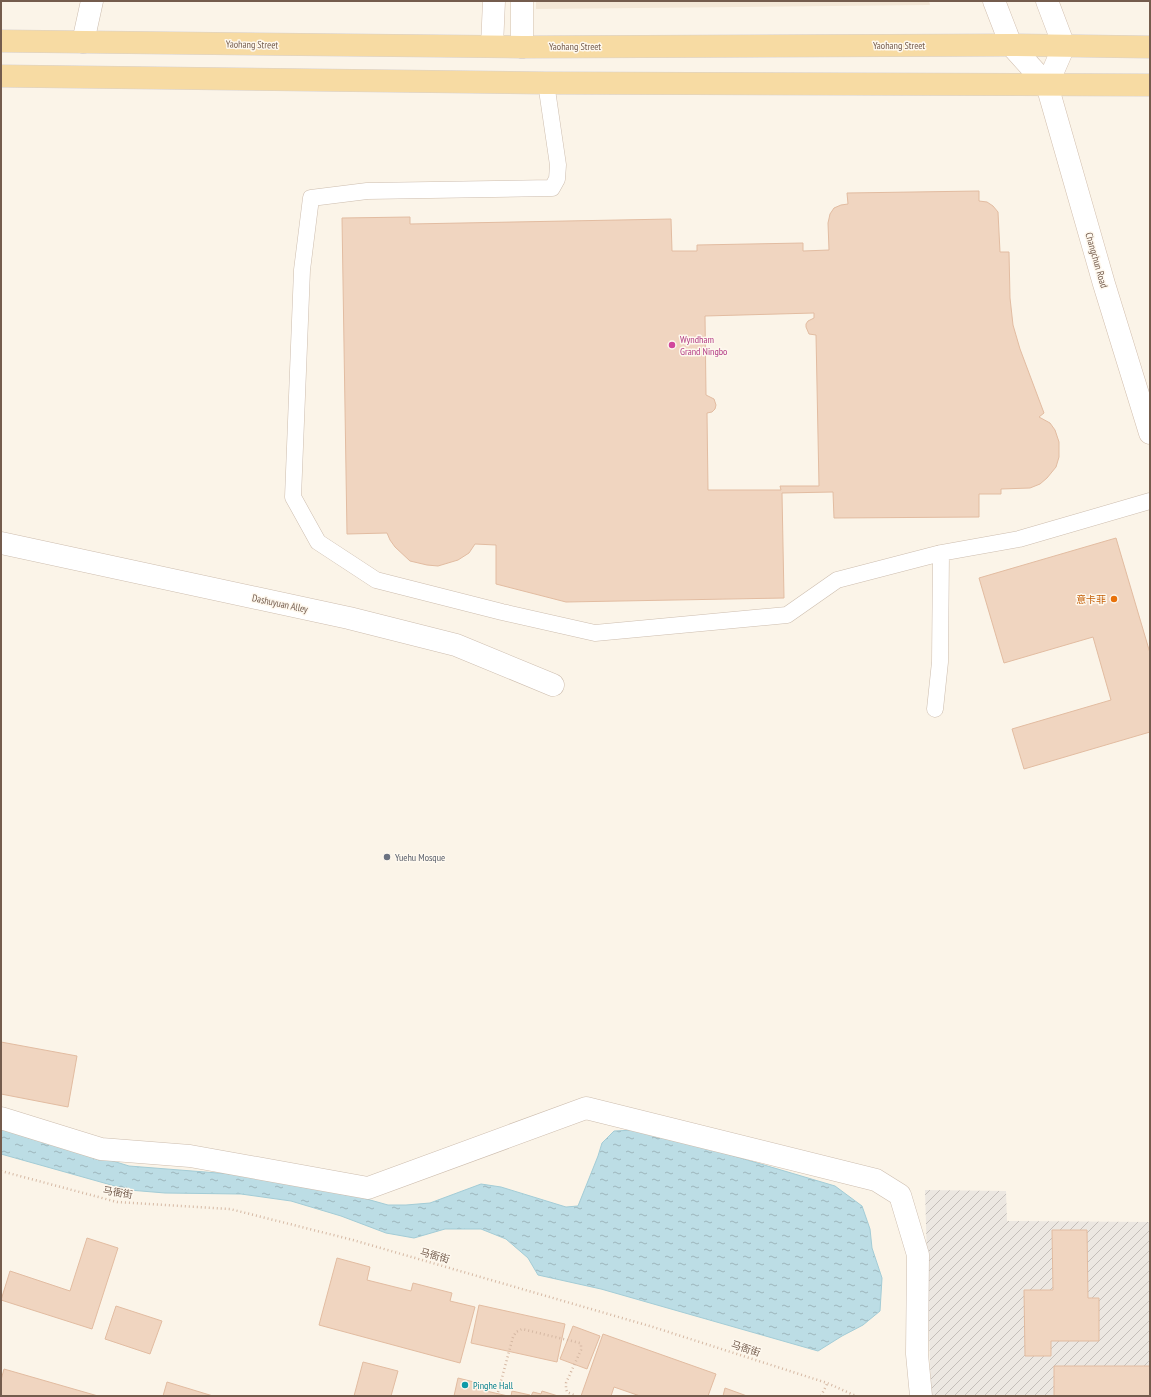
<svg xmlns="http://www.w3.org/2000/svg" width="1151" height="1397" font-family="'PT Sans Narrow','Noto Sans SC',sans-serif">
  <style>
    .residential { fill: #f3e7d6 }
    .industrial { fill: url(#industrial-furrows) }
    .water { fill: url(#water-ripples); stroke: #a3ccd6 }
    .building { fill: #f0d5c0; stroke: #e2bca1; fill-rule: evenodd }
    .lines { fill: none; stroke-linecap: round; stroke-linejoin: round }
    .lane-casing { stroke: #cdbdae; stroke-width: 17 }
    .street-casing { stroke: #cdbdae; stroke-width: 23 }
    .secondary-casing { stroke: #d2bfae; stroke-width: 23 }
    .primary-casing { stroke: #d8d1cd; stroke-width: 23 }
    .path { stroke: #d5b8a3; stroke-width: 2.5; stroke-dasharray: 1 3; stroke-linecap: butt }
    .lane { stroke: #fff; stroke-width: 16 }
    .street { stroke: #fff; stroke-width: 22 }
    .secondary { stroke: #fff; stroke-width: 22 }
    .primary { stroke: #f7dba3; stroke-width: 22 }
    .hotel-dot { fill: #d1479c; stroke: #fef8ee; stroke-width: 1.5 }
    .food-dot { fill: #e8710a; stroke: #fef8ee; stroke-width: 1.5 }
    .worship-dot { fill: #6b7280; stroke: #fef8ee; stroke-width: 1.5 }
    .culture-dot { fill: #0f9aa8; stroke: #fef8ee; stroke-width: 1.5 }
    .labels { text-anchor: middle; stroke-width: 3; stroke-linejoin: round; paint-order: stroke }
    .street-label { font-size: 10px; fill: #745c4d; stroke: #fef8ee }
    .hotel-label { font-size: 10px; fill: #b23c85; stroke: #fef8ee; text-anchor: start }
    .food-label { font-size: 10px; fill: #c56008; stroke: #fef8ee; text-anchor: end }
    .worship-label { font-size: 10px; fill: #5b616d; stroke: #fef8ee; text-anchor: start }
    .culture-label { font-size: 10px; fill: #0d838f; stroke: #fef8ee; text-anchor: start }
  </style>
  <defs>
    <pattern id="industrial-furrows" width="10" height="10" patternUnits="userSpaceOnUse"><rect width="10" height="10" fill="#ece7e1"/><path d="M-1 1l2-2M0 10L10 0M9 11l2-2" fill="none" stroke="#c4beb9"/></pattern>
    <pattern id="water-ripples" width="26" height="14" patternUnits="userSpaceOnUse"><rect width="26" height="14" fill="#bcdde5"/><path d="M2 4q2-2 4 0t4 0M15 11q2-2 4 0t4 0" fill="none" stroke="#9db6bc"/></pattern>
  </defs>
  <rect width="100%" height="100%" fill="#fbf4e8"/>
  <path class="residential" d="M536,1H929L930,5L536,9Z"/>
  <path class="industrial" d="M925,1190L1006,1191L1007,1221L1150,1222V1396H931Z"/>
  <path class="water" d="M1,1126L129,1166L243,1175L332,1187L363,1198L388,1205H406L430,1203L481,1184L501,1187L566,1207L578,1206L598,1156L602,1143L614,1131L635,1130L727,1154L835,1186L862,1206L870,1229L872,1248L882,1278L880,1311L863,1325L842,1336L818,1351L601,1289L538,1275L528,1258L506,1239L481,1229H445L414,1238L386,1233L341,1216L291,1201L241,1194L165,1193L129,1190L1,1154Z"/>
  <path class="building" d="M979,191V201L987,202L993,206L998,212L1000,252H1009L1010,298L1013,325L1020,349L1044,413L1039,417L1050,423L1055,430L1059,442V457L1056,467L1047,478L1040,484L1030,488L1001,489V494H979V517L834,518L833,492L782,493L784,598L566,602L496,584V545L475,544L469,553L458,560L438,566L427,565L410,561L395,547L390,540L387,533L347,534L342,218L410,217V224L671,219L672,251H697V245L803,243V251L829,250L828,223L830,214L834,208L841,205L848,204L847,193ZM814,313V318L808,321L806,324V327L809,334L816,335L819,486H780L781,490H708L707,413L712,412L715,409L716,405L714,399L706,395L705,316Z
    M1116,538L1150,653V732L1024,769L1012,729L1111,700L1093,637L1004,663L979,578Z
    M1,1042L77,1056L68,1107L1,1094Z
    M1052,1230H1087L1088,1298H1099V1341H1051V1356H1025L1024,1290H1053Z
    M87,1238L118,1248L92,1329L1,1300L10,1271L70,1291Z
    M337,1258L370,1267L367,1280L411,1291L413,1283L452,1293L450,1301L475,1307L460,1363L319,1325Z
    M479,1305L565,1324L557,1362L471,1343Z
    M116,1306L162,1321L150,1354L105,1339Z
    M573,1326L600,1336L587,1369L560,1359Z
    M603,1334L716,1374L708,1396H640L614,1387L611,1396H581Z
    M363,1362L398,1371L391,1396H354Z
    M1054,1366H1150V1396H1054Z
    M4,1369L98,1396H1V1380Z
    M458,1378L474,1382L473,1388L508,1396H454Z
    M167,1382L213,1396H163Z
    M725,1388L747,1396H723Z
    M512,1391L530,1395L529,1396H511Z
    M542,1391L558,1396H531L533,1392L541,1394Z"/>
  <g class="lines">
    <g class="lane-casing">
      <path id="lane" d="M546,83L558,165L557,179L552,188L367,191L311,198L302,270L293,497L318,542L376,580L502,612L595,633L787,615L837,580L941,553L1019,539L1150,501
        M935,709L940,662L941,553"/>
    </g>
    <g class="street-casing">
      <path id="street" d="M83,42L92,1
        M1,543L349,618L456,645L553,685
        M1,1118L101,1149L190,1156L368,1188L586,1108L876,1180L900,1195L918,1255L917,1354L921,1396"/>
    </g>
    <g class="secondary-casing">
      <path id="secondary" d="M994,1L1011,45L1047,85L1104,284L1150,433
        M1047,1L1064,46L1047,85
        M492,46L494,1
        M522,47V1"/>
    </g>
    <g class="primary-casing">
      <path id="primary" d="M1,41L522,47L1011,45L1150,47
        M1,76L546,83L1150,85"/>
    </g>
    <path class="path" d="M1,1171L117,1202L230,1209L353,1240L653,1327L827,1383L856,1396
      M497,1396L513,1337L516,1332L522,1329L580,1343L581,1345V1350L566,1383V1388L567,1392L576,1396
      M821,1396L827,1384"/>
    <use href="#lane" class="lane"/>
    <use href="#street" class="street"/>
    <use href="#secondary" class="secondary"/>
    <use href="#primary" class="primary"/>
  </g>
  <circle class="hotel-dot" cx="672" cy="345" r="4"/>
  <circle class="food-dot" cx="1114" cy="599" r="4"/>
  <circle class="worship-dot" cx="387" cy="857" r="4"/>
  <circle class="culture-dot" cx="465" cy="1385" r="4"/>
  <g class="labels">
    <g class="street-label">
      <text transform="translate(252 44) rotate(1)" y="4">Yaohang Street</text>
      <text x="899" y="49">Yaohang Street</text>
      <text x="575" y="50">Yaohang Street</text>
      <text transform="translate(1097 260) rotate(74)" y="4">Changchun Road</text>
      <text transform="translate(280 603) rotate(12)" y="4">Dashuyuan Alley</text>
      <text transform="translate(118 1192) rotate(9)" y="4">马衙街</text>
      <text transform="translate(435 1255) rotate(16)" y="4">马衙街</text>
      <text transform="translate(746 1348) rotate(18)" y="4">马衙街</text>
    </g>
    <g class="hotel-label">
      <text x="680" y="343">Wyndham<tspan x="680" dy="12">Grand Ningbo</tspan></text>
    </g>
    <g class="food-label">
      <text x="1106" y="603">意卡菲</text>
    </g>
    <g class="worship-label">
      <text x="395" y="861">Yuehu Mosque</text>
    </g>
    <g class="culture-label">
      <text x="473" y="1389">Pinghe Hall</text>
    </g>
  </g>
  <rect width="1151" height="1397" fill="none" stroke="#745c4d" stroke-width="4"/>
</svg>
